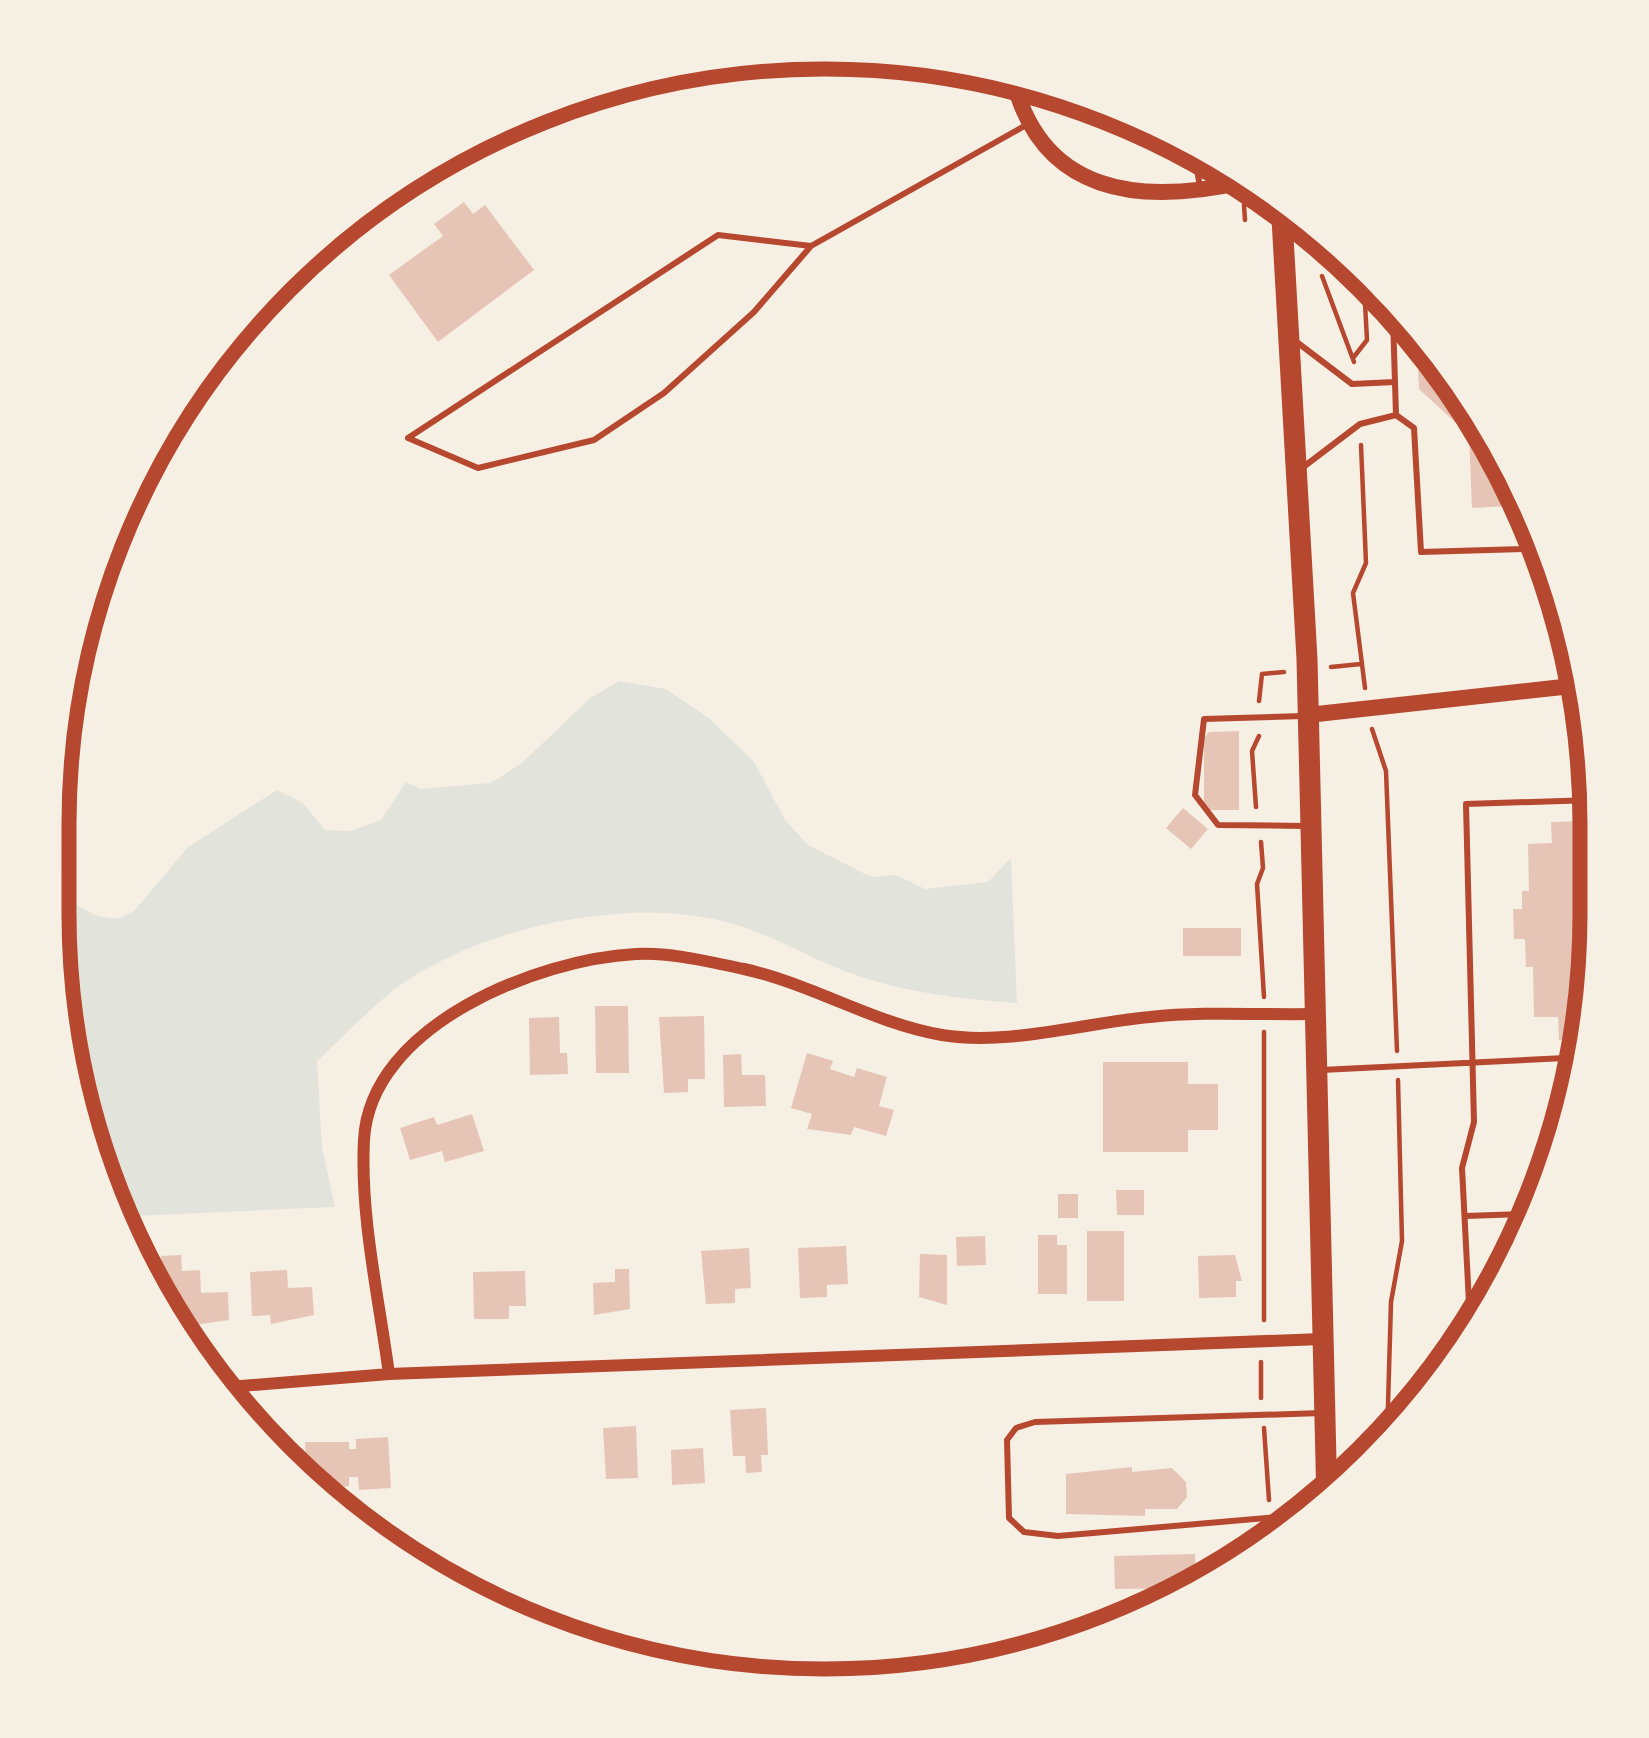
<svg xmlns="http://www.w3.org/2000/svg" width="1649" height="1738" font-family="'Sofia Sans Condensed',sans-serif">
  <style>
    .green { fill: #e2e4dc }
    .building { fill: #e6c5b7 }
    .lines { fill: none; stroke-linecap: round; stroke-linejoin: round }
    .path { stroke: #b5482f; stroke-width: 4.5 }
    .service { stroke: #b5482f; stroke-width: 6 }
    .minor { stroke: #b5482f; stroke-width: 12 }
    .tertiary { stroke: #b5482f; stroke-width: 16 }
    .primary { stroke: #b5482f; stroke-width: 21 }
    .rim { fill: none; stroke: #b5482f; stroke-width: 15 }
  </style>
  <rect width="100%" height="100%" fill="#f6efe4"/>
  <path class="green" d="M619,681L666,689L710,719L754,762L785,820L808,845L871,877L896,875L925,889L988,882L1011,858L1017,1003C962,999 908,993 856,975C814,961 775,935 730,923C630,895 472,927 390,993C365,1013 341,1039 317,1061L322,1147L335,1207L110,1217L48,914L50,891L97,916L117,919L134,911L188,847L277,790L303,803L325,830L351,831L381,820L406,782L420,789L491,783L522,763L589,699Z"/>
  <path class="building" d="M464,202L473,214L485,205L534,270L438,342L389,275L443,236L434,224Z
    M1417,345L1497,437L1506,462L1508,506L1472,508L1469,435L1419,389Z
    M1239,731V810H1210L1204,804V738L1209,732Z
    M1183,808L1208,829L1191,849L1166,828Z
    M1589,821L1587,1039L1559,1040L1558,1017H1534L1533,967H1526L1525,939H1514L1513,909H1522V891H1529L1528,844L1552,843L1551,822Z
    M1183,928H1241V956H1183Z
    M595,1006H628L629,1073H596Z
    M704,1016L705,1079H688V1092L664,1093L659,1017Z
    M559,1017L560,1053H567L568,1074L530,1075L529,1018Z
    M807,1053L833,1061L830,1069L854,1077L857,1068L887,1077L879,1106L894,1110L886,1136L854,1127L851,1135L807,1129L812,1114L791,1108Z
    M741,1054L742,1075H765L766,1106L724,1107L723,1055Z
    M1103,1062H1188V1084H1218V1130H1188V1152H1103Z
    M472,1114L484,1151L445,1162L442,1151L410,1160L400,1128L434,1117L437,1125Z
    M1116,1190H1144V1215H1117Z
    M1058,1194H1078V1218H1058Z
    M1087,1231H1124V1301H1087Z
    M1038,1235H1057V1245H1067V1294H1038Z
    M985,1236L986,1265L957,1266L956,1237Z
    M846,1246L848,1284L827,1285V1297L800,1298L798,1248Z
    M749,1248L751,1288L735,1289V1303L706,1304L701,1251Z
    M920,1254L947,1255V1305L919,1297Z
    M181,1255L182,1271L200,1270L201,1293L228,1292L229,1320L181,1327V1317L165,1318L161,1256Z
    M1235,1255L1242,1281H1236V1297L1199,1298L1198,1256Z
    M615,1269H629L630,1309L594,1315L593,1283L615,1282Z
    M287,1270L288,1288L312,1287L314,1315L271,1324L270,1315L252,1316L250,1272Z
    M525,1271L526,1306H509V1319H474L473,1272Z
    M766,1408L768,1455H761L762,1472L746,1473L745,1456H733L730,1410Z
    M636,1426L638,1478L606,1479L603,1428Z
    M388,1437L391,1488L359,1490L358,1477H349V1486L308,1493L305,1442H349V1449H356V1439Z
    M703,1448L705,1483L672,1485L671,1450Z
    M1132,1467V1472L1172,1468L1186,1482L1187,1497L1177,1509H1145V1516L1066,1514V1474Z
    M1195,1554L1196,1588L1115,1589L1114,1556Z"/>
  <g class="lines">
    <path class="path" d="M1244,205L1245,220
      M1322,276L1354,362
      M1353,358L1367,340L1364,285
      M1361,445L1366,563L1353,593L1365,688
      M1331,667L1361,664
      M1259,701L1262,674L1284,672
      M1372,729L1386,771L1397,1051
      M1256,807L1252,751L1259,736
      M1261,842L1263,868L1257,884L1264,997
      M1264,1032V1320
      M1261,1362V1398
      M1264,1428L1269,1500
      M1387,1439L1391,1302L1402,1241L1398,1080"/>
    <path class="service" d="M1195,158L1200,187
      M811,246L754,312L664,393L594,440L478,468L408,438L718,235L811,246L1028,124
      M1393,318L1396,415
      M1294,340L1352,384L1395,382
      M1302,468L1360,424L1396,415L1414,428L1421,552L1523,549
      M1521,506L1523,549
      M1304,716L1204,719L1195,795L1218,825L1306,826
      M1321,1070L1586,1057
      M1465,1216L1524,1214
      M1471,1342L1462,1168L1474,1122L1466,804L1593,800
      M1313,1514L1058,1536L1024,1532L1009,1518L1007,1440L1016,1428L1035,1422L1322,1413
      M1053,1654L1087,1625L1131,1623"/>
    <path class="minor" d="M389,1374C379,1299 360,1216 364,1140C370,1025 538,959 636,954C671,952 710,962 744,969C812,984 873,1023 942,1035C1009,1046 1083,1023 1150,1017C1203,1011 1260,1015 1313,1014
      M216,1388L389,1374L1322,1339"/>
    <path class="tertiary" d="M1012,74C1039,196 1141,205 1243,182
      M1308,715L1581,685"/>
    <path class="primary" d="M1281,201L1307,659L1327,1504"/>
  </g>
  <path d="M0 0H1649V1738H0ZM824 69H825A755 755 0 0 1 1580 824V914A755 755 0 0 1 825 1669H824A755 755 0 0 1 69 914V824A755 755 0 0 1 824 69Z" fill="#f6efe4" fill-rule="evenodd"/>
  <path class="rim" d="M824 69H825A755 755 0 0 1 1580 824V914A755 755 0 0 1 825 1669H824A755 755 0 0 1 69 914V824A755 755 0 0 1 824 69Z"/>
</svg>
